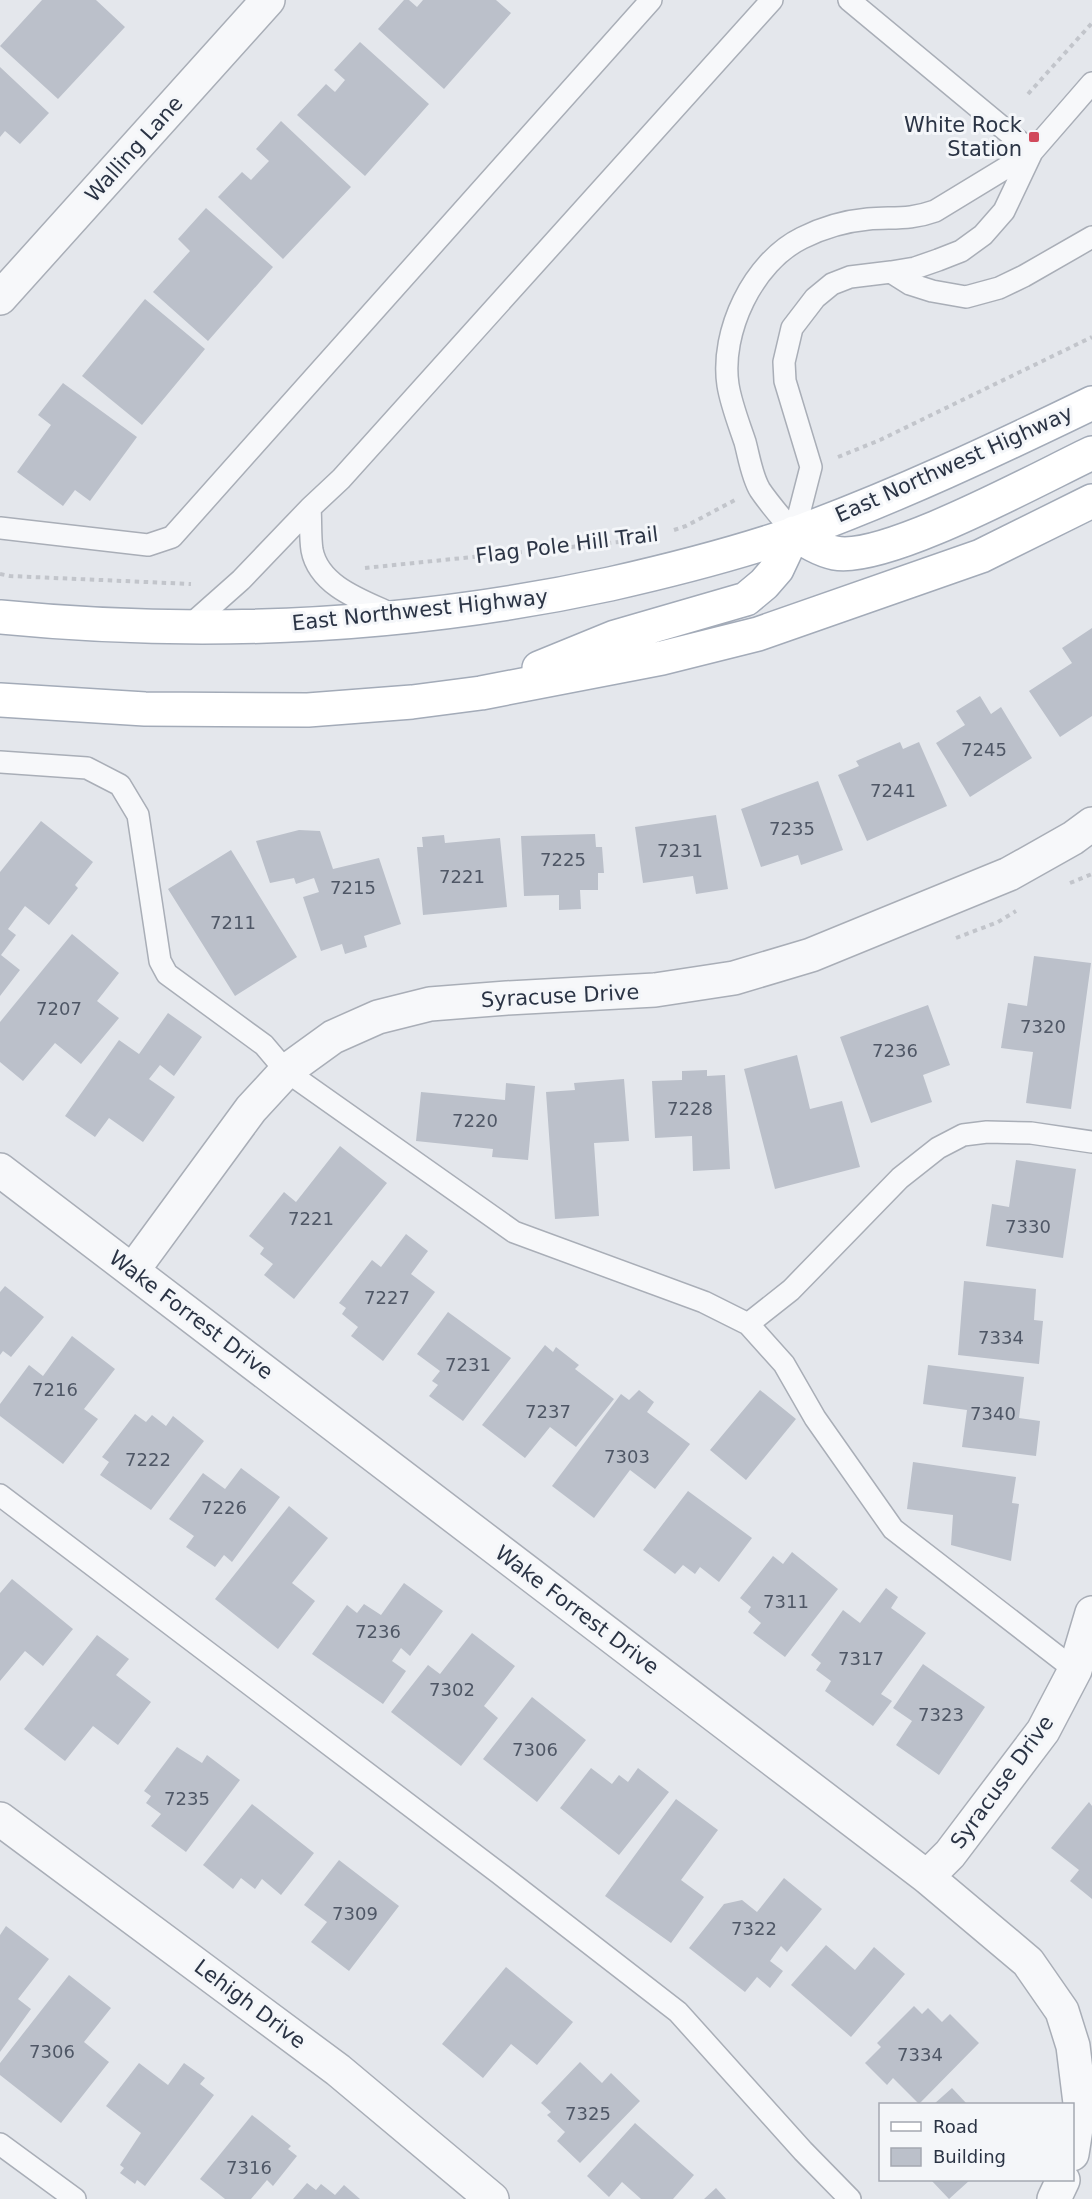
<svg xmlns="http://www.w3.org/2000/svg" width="1092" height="2199" font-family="'DejaVu Sans',sans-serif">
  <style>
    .building { fill: #bbc0ca }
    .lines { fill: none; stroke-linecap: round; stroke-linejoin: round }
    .service-casing { stroke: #a9aeb7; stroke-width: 24 }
    .minor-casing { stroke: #a9aeb7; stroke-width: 36 }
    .tertiary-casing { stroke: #a9aeb7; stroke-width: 36 }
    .primary-casing { stroke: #a3abb8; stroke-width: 36 }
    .path { stroke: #c2c5cb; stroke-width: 4; stroke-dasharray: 4.5 4.5; stroke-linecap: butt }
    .service { stroke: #f7f8fa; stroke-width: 21 }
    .minor { stroke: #f7f8fa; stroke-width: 33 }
    .tertiary { stroke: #f7f8fa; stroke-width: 33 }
    .primary { stroke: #fff; stroke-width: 33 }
    .poi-dot { fill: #d1495b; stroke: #f4f6f9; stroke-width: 2 }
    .labels { text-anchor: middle; stroke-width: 6; stroke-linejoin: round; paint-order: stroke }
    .number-label { font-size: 18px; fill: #4f5766 }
    .poi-label { font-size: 21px; fill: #2b3445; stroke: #f4f6f9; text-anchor: end }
    .street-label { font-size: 21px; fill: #2b3445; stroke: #f4f6f9 }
  </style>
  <rect width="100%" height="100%" fill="#e4e7ec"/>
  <path class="building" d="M42,0H96L125,27L58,99L0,46Z
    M404,0H409L417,7L423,0H496L511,13L444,89L378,29Z
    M360,42L429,104L365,176L297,115L326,84L335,92L345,80L334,70Z
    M0,67L49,113L20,144L5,131L0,137Z
    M281,121L351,187L283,259L218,197L242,172L251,180L269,161L256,149Z
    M206,208L273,267L208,341L153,292L190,251L178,239Z
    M145,299L205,349L142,425L82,376Z
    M63,383L137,437L90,501L75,490L63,506L17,472L51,425L38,415Z
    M1092,628V716L1060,737L1029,691L1072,663L1062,648Z
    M980,696L991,714L1001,707L1032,758L970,797L936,743L965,725L956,711Z
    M900,742L903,749L919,742L947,806L867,841L838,775L859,766L856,761Z
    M818,781L843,850L801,865L798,855L761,867L741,809Z
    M716,815L728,889L696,894L693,876L643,883L635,827Z
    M41,821L93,862L75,885L78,888L49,925L25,906L8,929L16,935L1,955L20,970L0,996V872Z
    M299,830L320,831L333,869L379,858L401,924L364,936L367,947L345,954L342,944L321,951L303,897L319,892L314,878L296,884L294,878L270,883L256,841Z
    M595,834L596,847H602L604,873H598V890H580L581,909L559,910V895L524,896L521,836Z
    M444,835L445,843L500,838L507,907L423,915L417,847H423L422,837Z
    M231,850L297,957L235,996L168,889Z
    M72,934L119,973L97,1001L119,1018L81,1064L55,1043L23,1081L0,1062V1022Z
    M1034,956L1091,963L1071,1109L1026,1103L1033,1052L1001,1048L1008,1003L1027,1006Z
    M928,1005L950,1065L923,1075L932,1102L871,1123L840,1037Z
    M168,1013L202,1037L174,1076L160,1065L149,1079L175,1097L143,1142L109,1118L95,1137L65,1116L119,1040L139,1054Z
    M797,1055L810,1109L842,1101L860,1167L775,1189L744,1069Z
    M707,1070V1076L725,1075L730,1169L693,1171L692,1136L655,1138L652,1081L682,1080V1071Z
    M624,1079L629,1141L594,1143L599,1216L555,1219L546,1092L575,1090L574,1083Z
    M506,1083L535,1086L528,1160L492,1157L493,1149L416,1141L421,1092L505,1100Z
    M340,1146L387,1183L294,1299L264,1275L273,1264L260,1254L264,1248L249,1236L284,1192L296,1202Z
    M1016,1160L1076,1169L1063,1258L986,1246L992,1204L1009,1207Z
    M406,1234L428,1251L411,1274L435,1292L383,1361L351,1336L358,1327L342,1314L346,1308L339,1303L372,1260L381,1267Z
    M964,1281L1036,1289L1034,1320L1043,1321L1039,1364L958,1355Z
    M5,1286L44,1317L11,1357L3,1351L0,1355V1292Z
    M448,1312L511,1358L463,1421L429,1396L438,1385L432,1381L440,1371L417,1354Z
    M72,1336L115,1369L84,1409L98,1419L63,1464L0,1416V1404L29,1365L43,1376Z
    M545,1345L553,1352L556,1347L579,1365L575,1369L614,1399L576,1447L550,1427L525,1458L482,1425Z
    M928,1365L1024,1377L1019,1418L1040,1421L1036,1456L962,1447L967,1410L923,1404Z
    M639,1390L654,1402L647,1412L690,1444L655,1489L630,1470L594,1518L552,1486L621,1394L629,1400Z
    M760,1390L796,1419L746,1480L710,1450Z
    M135,1414L146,1422L152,1415L166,1426L173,1416L204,1441L151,1510L100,1475L109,1462L102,1457Z
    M913,1462L1016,1477L1012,1503L1019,1504L1011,1561L951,1545L953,1515L907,1509Z
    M241,1468L280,1497L232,1562L224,1555L215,1567L186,1547L194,1536L169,1519L203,1473L225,1489Z
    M688,1491L752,1538L719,1582L700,1567L695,1574L683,1565L675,1574L643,1550Z
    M289,1506L328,1538L292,1583L315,1601L278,1649L215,1599Z
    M792,1552L838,1589L785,1657L753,1633L761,1623L748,1612L751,1607L740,1598L773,1556L783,1564Z
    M12,1579L73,1629L43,1666L25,1651L0,1681V1593Z
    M404,1583L443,1611L410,1656L401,1648L392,1661L406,1671L383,1704L312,1654L347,1605L357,1613L364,1604L381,1615Z
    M886,1588L898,1597L891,1608L926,1633L881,1694L892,1701L873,1726L825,1691L831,1681L816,1670L821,1663L811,1655L843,1610L860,1623Z
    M472,1633L515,1666L484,1706L498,1718L461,1766L391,1712L428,1665L440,1674Z
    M97,1635L129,1659L116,1675L151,1702L118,1745L93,1726L65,1761L24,1729Z
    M923,1664L985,1707L939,1775L896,1745L912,1721L893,1708Z
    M532,1697L586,1740L537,1802L483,1759Z
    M177,1747L202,1763L207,1755L240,1780L186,1852L151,1826L161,1814L146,1803L151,1796L144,1791Z
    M591,1768L612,1784L619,1775L628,1782L638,1768L669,1792L619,1855L560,1808Z
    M676,1799L718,1830L681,1880L704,1897L671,1943L605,1896Z
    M1089,1802L1092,1806V1899L1070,1881L1079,1870L1051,1848Z
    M252,1804L314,1853L281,1895L262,1879L255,1889L241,1878L233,1889L203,1865Z
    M339,1860L399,1906L349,1971L311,1942L327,1922L304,1905Z
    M784,1878L822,1909L787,1952L781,1946L770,1961L783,1971L770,1988L757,1977L745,1992L689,1948L724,1904L742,1900L757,1912Z
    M6,1926L49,1959L18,1999L31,2009L0,2052V1935Z
    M826,1945L855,1970L874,1947L905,1974L851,2037L791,1985Z
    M506,1967L573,2022L537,2065L511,2044L483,2078L442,2044Z
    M69,1975L111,2008L84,2042L109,2062L61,2123L0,2075V2063Z
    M914,2006L922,2014L928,2008L942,2022L950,2014L979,2043L919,2104L893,2078L887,2085L865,2063L881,2047L877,2043Z
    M580,2062L602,2083L611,2073L640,2101L580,2163L557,2141L565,2132L547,2115L551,2112L541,2103Z
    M139,2063L168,2085L184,2063L205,2078L200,2084L214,2095L145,2186L137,2180L135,2184L120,2173L124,2168L120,2165L141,2133L106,2106Z
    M952,2088L967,2104H934Z
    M252,2115L291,2146L288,2149L297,2156L273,2186L267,2180L251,2199H225L200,2179Z
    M635,2123L694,2175L673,2199H641L622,2182L609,2197L587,2176Z
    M931,2180H970L949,2199Z
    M307,2183L316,2190L321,2184L335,2195L344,2185L360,2199H293Z
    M716,2188L726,2199H704Z"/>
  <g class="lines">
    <g class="service-casing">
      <path id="service" d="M849,0L1032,152
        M891,272L915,268L938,260L961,251L983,235L1004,211L1032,152L1092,83
        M310,508C311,521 310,537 312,550C319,587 364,601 394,615
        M0,528L148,545L172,537L651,0
        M794,533C783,519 770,505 760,490C752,477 749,457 745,442C739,424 731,404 728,385C720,332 753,262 802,238C822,228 846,221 868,219C894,217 910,220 935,211L1032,152
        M794,533L811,467L785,381L784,362L792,328L815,298L832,284L850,277L891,272L910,284L932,291L966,297L999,288L1024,276L1092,237
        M188,627L241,580L310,508L341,479L772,0
        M0,762L87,768L120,785L138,815L160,961L167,974L264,1045L286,1071L514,1232L704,1302L748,1324L784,1364L815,1418L893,1529L1075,1670
        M748,1324L791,1290L900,1178L938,1148L963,1135L987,1132L1031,1133L1092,1142
        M0,1495L500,1874L678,2012L803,2151L850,2199
        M0,2144L75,2199"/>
    </g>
    <g class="minor-casing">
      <path id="minor" d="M0,1170L927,1877L1028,1962L1062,2011L1073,2046L1080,2103L1072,2154
        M133,1270L251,1109L286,1071L333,1037L378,1017L430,1004L507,998L655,990L734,978L811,955L1009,874L1073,838L1092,824
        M0,1819L338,2070L492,2199
        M927,1877L950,1854L1043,1731L1075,1670L1092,1613
        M1054,2199L1063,2180"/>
    </g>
    <g class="tertiary-casing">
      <path id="tertiary" d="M0,298L268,0"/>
    </g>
    <g class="primary-casing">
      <path id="primary" d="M794,533C806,541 820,550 835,553C885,563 1041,477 1092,453
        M0,617C203,637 410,627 610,584C672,570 735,554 796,533C897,496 995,450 1092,403
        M539,668L615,637L746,599L764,584L777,569L794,533
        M0,700L145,709L308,710L412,702L481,693L662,658L758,634L981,556L1092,501"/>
    </g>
    <path class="path" d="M1028,94L1092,23
      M838,457L880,440L1092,337
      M674,530L686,526L735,500
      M365,568L629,541
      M0,574L10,576L191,584
      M1070,883L1092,874
      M956,938L998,922L1016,911"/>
    <use href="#service" class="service"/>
    <use href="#minor" class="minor"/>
    <use href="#tertiary" class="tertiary"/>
    <use href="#primary" class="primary"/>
  </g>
  <rect class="poi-dot" x="1028" y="131" width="12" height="12" rx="3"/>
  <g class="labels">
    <g class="number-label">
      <text x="984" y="756">7245</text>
      <text x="893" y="797">7241</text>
      <text x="792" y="835">7235</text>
      <text x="680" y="857">7231</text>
      <text x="563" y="866">7225</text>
      <text x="462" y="883">7221</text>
      <text x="353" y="894">7215</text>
      <text x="233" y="929">7211</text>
      <text x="59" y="1015">7207</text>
      <text x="1043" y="1033">7320</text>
      <text x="895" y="1057">7236</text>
      <text x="690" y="1115">7228</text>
      <text x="475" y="1127">7220</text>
      <text x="311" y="1225">7221</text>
      <text x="1028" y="1233">7330</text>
      <text x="387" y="1304">7227</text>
      <text x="1001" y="1344">7334</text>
      <text x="468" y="1371">7231</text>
      <text x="55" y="1396">7216</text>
      <text x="548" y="1418">7237</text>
      <text x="993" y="1420">7340</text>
      <text x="627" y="1463">7303</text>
      <text x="148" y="1466">7222</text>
      <text x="224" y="1514">7226</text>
      <text x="786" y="1608">7311</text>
      <text x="378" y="1638">7236</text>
      <text x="861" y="1665">7317</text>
      <text x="452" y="1696">7302</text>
      <text x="941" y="1721">7323</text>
      <text x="535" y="1756">7306</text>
      <text x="187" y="1805">7235</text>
      <text x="355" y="1920">7309</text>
      <text x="754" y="1935">7322</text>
      <text x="52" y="2058">7306</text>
      <text x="920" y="2061">7334</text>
      <text x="588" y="2120">7325</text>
      <text x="249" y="2174">7316</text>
    </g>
    <g class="poi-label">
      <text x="1022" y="132">White Rock<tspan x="1022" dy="24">Station</tspan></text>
    </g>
    <g class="street-label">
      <text transform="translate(134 149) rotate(-48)" y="7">Walling Lane</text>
      <text transform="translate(954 464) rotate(-24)" y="7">East Northwest Highway</text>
      <text transform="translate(567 545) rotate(-7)" y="7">Flag Pole Hill Trail</text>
      <text transform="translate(420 610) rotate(-6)" y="7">East Northwest Highway</text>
      <text transform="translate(560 996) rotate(-3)" y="7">Syracuse Drive</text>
      <text transform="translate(191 1315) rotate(37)" y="7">Wake Forrest Drive</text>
      <text transform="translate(577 1610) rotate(37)" y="7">Wake Forrest Drive</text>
      <text transform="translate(1002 1782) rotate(-54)" y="7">Syracuse Drive</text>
      <text transform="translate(250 2004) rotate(37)" y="7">Lehigh Drive</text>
    </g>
  </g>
  <rect x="879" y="2103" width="195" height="78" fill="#f4f6f9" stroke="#a4a8b1" stroke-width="1.5"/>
  <rect x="891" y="2122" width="30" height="9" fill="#ffffff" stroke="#a4a8b1" stroke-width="1.5"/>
  <text x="933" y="2133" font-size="18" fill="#2b3445">Road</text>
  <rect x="891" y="2148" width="30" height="18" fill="#bbc0ca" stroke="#a4a8b1" stroke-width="1.5"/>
  <text x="933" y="2163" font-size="18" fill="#2b3445">Building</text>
</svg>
